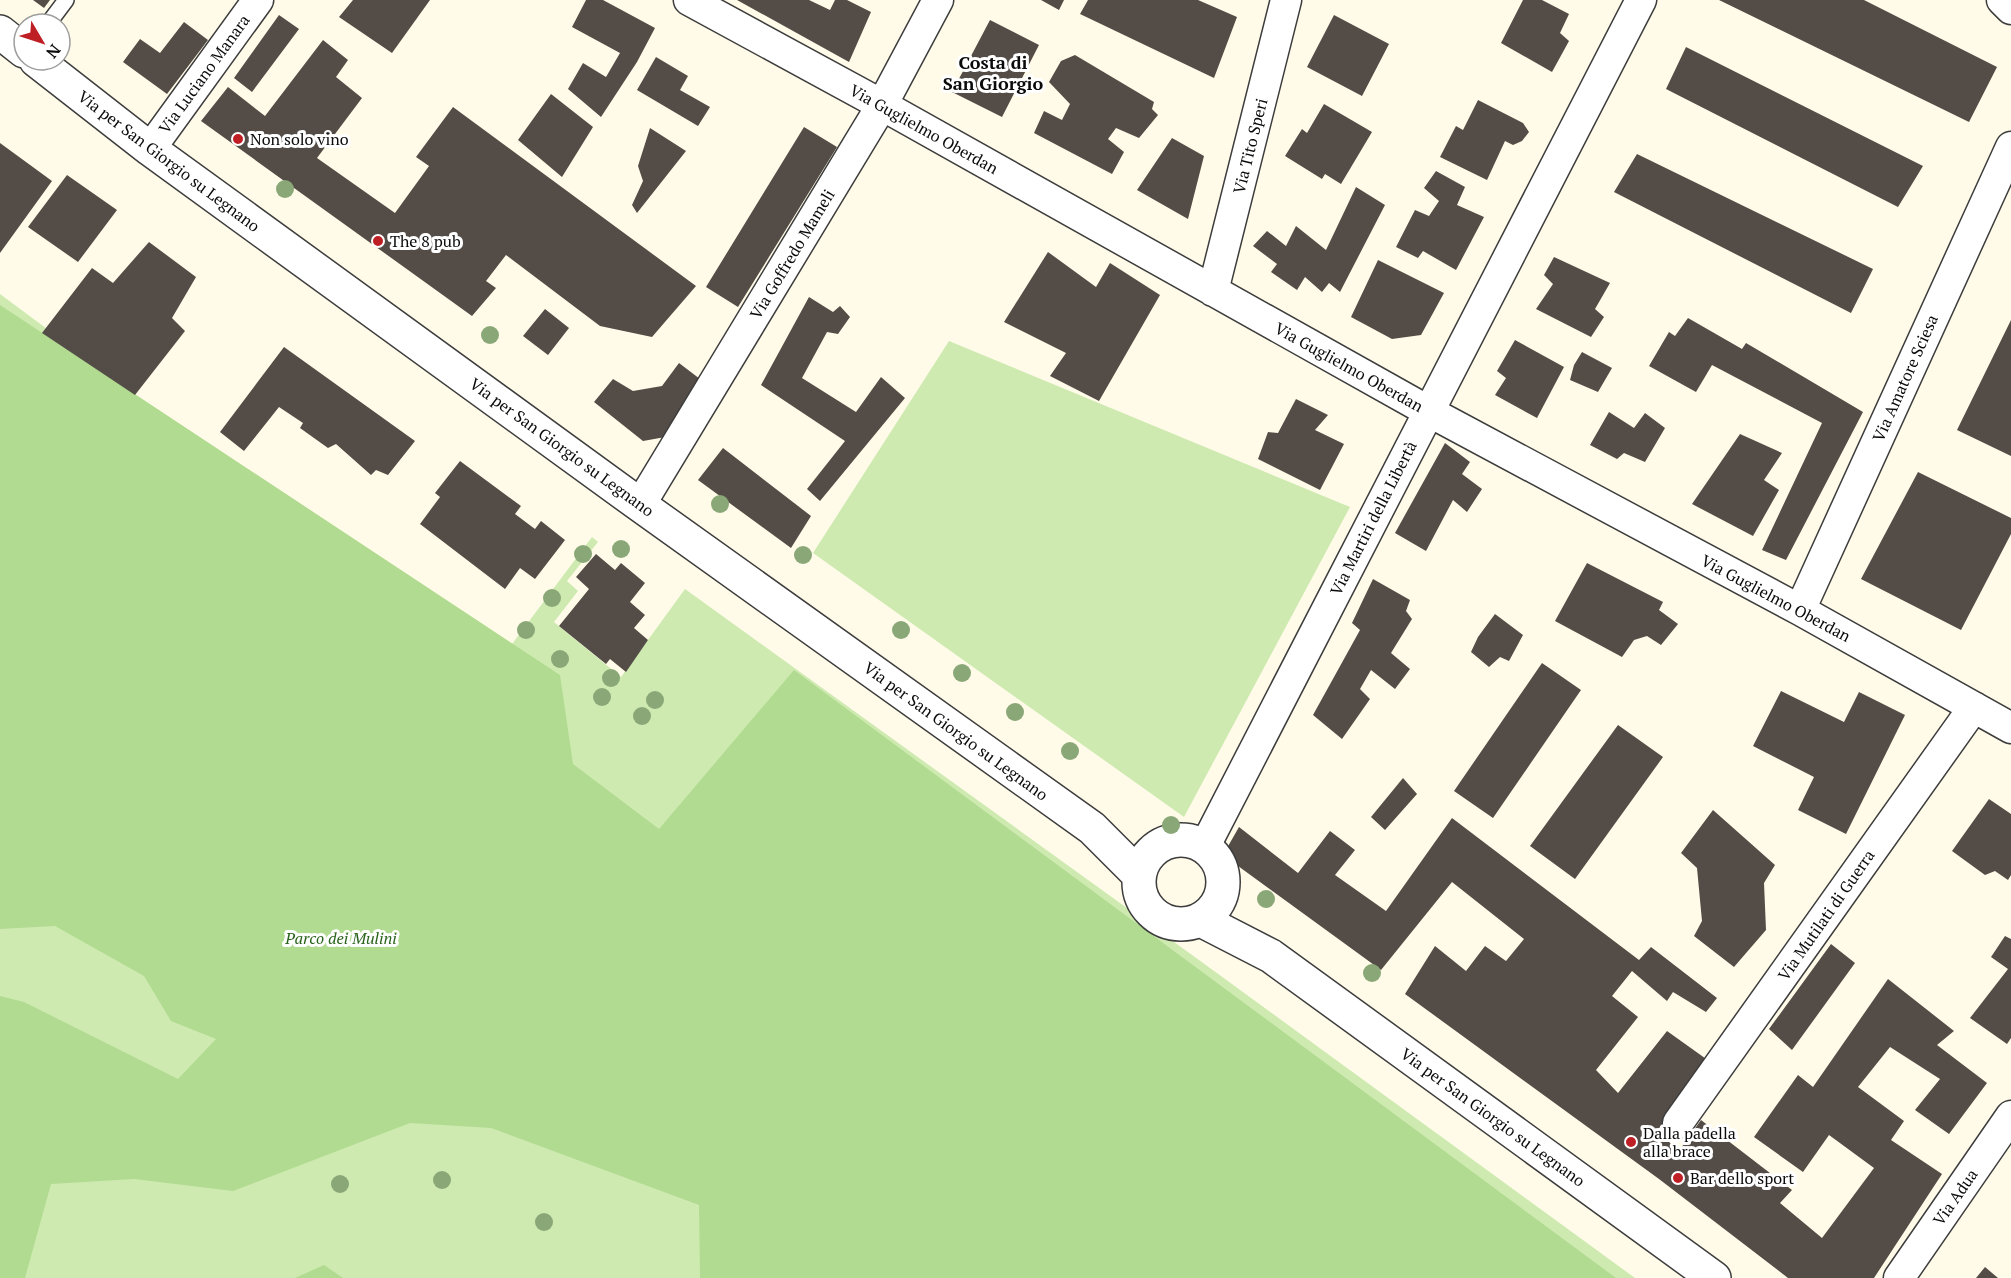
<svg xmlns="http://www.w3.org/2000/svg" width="2011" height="1278" font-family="'PT Serif',serif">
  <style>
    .green { fill: #ceeab1 }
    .forest { fill: #b1db90 }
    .building { fill: #534c47 }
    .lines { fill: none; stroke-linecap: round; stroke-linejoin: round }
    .service-casing { stroke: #3d3d3d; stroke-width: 18 }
    .minor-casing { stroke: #3d3d3d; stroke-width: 33 }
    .tertiary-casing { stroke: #3d3d3d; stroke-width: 36 }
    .service { stroke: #fff; stroke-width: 15 }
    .minor { stroke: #fff; stroke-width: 30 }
    .tertiary { stroke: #fff; stroke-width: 33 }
    .tree { fill: #89a777 }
    .poi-dot { fill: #be1f25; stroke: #fff; stroke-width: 2 }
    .labels { text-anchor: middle; stroke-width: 6; stroke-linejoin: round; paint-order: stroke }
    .street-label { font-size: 16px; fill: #0a0a0a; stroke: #fff }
    .poi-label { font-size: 16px; fill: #0a0a0a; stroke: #fff; text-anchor: start }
    .park-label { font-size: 16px; font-style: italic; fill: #28631a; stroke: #fff }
    .neighbourhood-label { font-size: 18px; font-weight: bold; fill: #0a0a0a; stroke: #fff }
  </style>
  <rect width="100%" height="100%" fill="#fffbe8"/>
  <path class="green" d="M0,294L136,395L512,644L592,537L598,542L567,581L578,591L554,622L621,677L685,589L1199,960L1635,1278H0Z
    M949,341L1350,507L1184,817L813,553Z"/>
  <path class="forest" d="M0,305L560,675L573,764L659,829L794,670L1616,1278H700L699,1205L491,1128L410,1123L233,1191L134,1179L51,1184L25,1278H0V996L24,1002L178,1079L216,1039L171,1021L144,976L55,926L0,929Z
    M324,1265L343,1278H295Z"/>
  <path class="building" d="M33,0H50L44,8Z
    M353,0H430L392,53L339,17Z
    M586,0H603L655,28L637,62L601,117L568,89L583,63L606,77L620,53L572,27Z
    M737,0H809L830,10L835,0H847L871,12L849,62Z
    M1041,0H1064L1059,10Z
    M1088,0H1198L1237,17L1214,78L1080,14Z
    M1523,0H1542L1569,14L1560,33L1569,41L1552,72L1501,43Z
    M1719,0H1864L1997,67L1969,122Z
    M279,15L299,29L252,92L234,78Z
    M1334,15L1389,44L1362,96L1307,67Z
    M990,20L1039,45L1002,117L952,92Z
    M184,22L208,40L167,94L123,62L140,39L160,53Z
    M323,40L348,60L336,77L362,98L317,158L395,213L429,166L416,157L453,107L696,286L652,337L600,326L506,255L486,281L496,288L472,316L201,121L228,87L265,116Z
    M1686,47L1923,166L1898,207L1666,89Z
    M1075,55L1154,102L1152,109L1158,115L1139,138L1116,128L1108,139L1124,152L1112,174L1034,133L1044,111L1062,120L1070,104L1049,82L1061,61Z
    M656,57L688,76L680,90L710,107L698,126L637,90Z
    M551,94L593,127L562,177L518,140Z
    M1478,100L1523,123L1529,132L1522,141L1513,145L1505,141L1487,180L1440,157L1456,126L1463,130Z
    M1324,104L1372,132L1341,184L1325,174L1322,179L1285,156L1302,129L1307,133Z
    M804,127L837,147L738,307L706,287Z
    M650,128L686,151L637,213L632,205L643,181L638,166Z
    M1172,138L1204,156L1188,219L1137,190Z
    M0,143L52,181L0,253Z
    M1637,154L1873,269L1851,313L1614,192Z
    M1436,171L1465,187L1457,205L1484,217L1456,270L1423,251L1418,258L1396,247L1415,210L1429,216L1439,201L1424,188Z
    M67,175L117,210L78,262L28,227Z
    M1356,187L1385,205L1340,292L1329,283L1322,292L1305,277L1297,290L1271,272L1277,264L1253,246L1267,231L1286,246L1296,226L1326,250Z
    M149,242L196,277L172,318L185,331L135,395L42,333L92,268L113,283Z
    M1048,252L1096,287L1110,263L1160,295L1099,401L1050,376L1066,353L1004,322Z
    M1554,257L1610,283L1595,309L1604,317L1591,337L1536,309L1553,284L1544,275Z
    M1378,260L1444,293L1421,335L1392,339L1351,317Z
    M809,297L833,312L840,306L850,317L838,334L827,332L802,378L856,412L881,377L905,398L820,501L807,489L845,441L761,385Z
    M545,309L569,328L548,355L523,336Z
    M1688,318L1742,349L1746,343L1863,412L1786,560L1762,550L1822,423L1712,365L1696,392L1649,366L1669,332L1675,336Z
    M2011,320V456L1957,430Z
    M1515,340L1564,367L1537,418L1495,395L1506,378L1497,371Z
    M284,347L415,441L388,475L376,470L371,475L336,444L328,448L300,428L303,423L279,407L244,451L220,432Z
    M1582,352L1612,368L1598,392L1570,380L1574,365Z
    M679,363L700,379L671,436L643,441L594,402L613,379L633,391L662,386Z
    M1296,399L1328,415L1315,430L1344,444L1320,490L1258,459L1268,432L1278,433Z
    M1609,412L1634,428L1645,413L1665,428L1645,462L1624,453L1617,459L1590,445Z
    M1740,434L1782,453L1764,480L1779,490L1753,536L1692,504Z
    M1445,443L1470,462L1462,474L1482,489L1467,512L1453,500L1426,551L1395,533Z
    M723,448L811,516L791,548L698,480Z
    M460,461L521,506L515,514L535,529L541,521L565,540L535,579L520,568L505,589L420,524L440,497L435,493Z
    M1918,472L2011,518V534L1961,630L1861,579Z
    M596,554L615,570L621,563L645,583L630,602L645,615L634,628L648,640L626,672L610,659L606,664L559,626L589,589L576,577Z
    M1587,563L1663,602L1659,610L1678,624L1661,645L1647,636L1634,640L1622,657L1555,621Z
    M1373,579L1410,600L1406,611L1412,619L1391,653L1410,669L1395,689L1371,670L1360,689L1370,699L1342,739L1313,715L1360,630L1352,623Z
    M1495,614L1523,635L1509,661L1500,657L1489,667L1471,652L1478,637Z
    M1542,663L1581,690L1493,818L1454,791Z
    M1781,691L1844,722L1859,692L1905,715L1846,834L1798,810L1814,777L1753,746Z
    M1618,725L1663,757L1575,879L1530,846Z
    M1403,778L1417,794L1385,830L1371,817Z
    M1989,799L2011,814V875L2008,880L1995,871L1985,875L1952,851Z
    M1713,810L1775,865L1764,883L1766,930L1734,967L1694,936L1702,921L1697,868L1681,853Z
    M1452,818L1639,960L1651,947L1717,998L1706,1012L1673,992L1667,1001L1632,971L1612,996L1638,1017L1596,1070L1618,1093L1667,1031L1709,1061L1657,1131L1679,1151L1701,1120L1792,1190L1780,1203L1822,1238L1874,1168L1829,1135L1803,1172L1754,1137L1798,1075L1813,1087L1888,979L1954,1031L1937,1045L1987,1083L1949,1134L1915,1110L1940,1079L1890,1047L1858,1087L1904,1121L1891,1140L1942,1174L1874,1278H1788L1659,1179L1405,994L1435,946L1466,971L1485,946L1506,961L1524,939L1452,882L1381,970L1223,855L1239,827L1298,873L1330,831L1355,850L1335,875L1386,911Z
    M2005,936L2011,939V1038L2007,1044L1970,1018L2008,969L1991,957Z
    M1831,944L1855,963L1792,1050L1769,1029Z
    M1985,1267L1998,1278H1976Z"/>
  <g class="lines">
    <g class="service-casing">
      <path id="service" d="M48,24L66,0"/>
    </g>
    <g class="minor-casing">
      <path id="minor" d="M689,0L882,105L1428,411L1800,610L2011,728
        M2002,0L2011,9
        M150,149L258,0
        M1213,291L1286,0
        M640,505L882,105L938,0
        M1800,610L2011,147
        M1205,846L1641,0
        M1678,1123L1974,707
        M1899,1278L2011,1116"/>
    </g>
    <g class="tertiary-casing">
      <path id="tertiary" d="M0,32L24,51
        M36,60L150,149L640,505L1092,828L1139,875
        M1139 882a42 42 0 1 1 84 0a42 42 0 1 1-84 0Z
        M1201,920L1271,956L1714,1278"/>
    </g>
    <use href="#service" class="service"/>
    <use href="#minor" class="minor"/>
    <use href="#tertiary" class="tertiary"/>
  </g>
  <g class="tree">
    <circle cx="285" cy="189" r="9"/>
    <circle cx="490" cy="335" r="9"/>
    <circle cx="720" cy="504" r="9"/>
    <circle cx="621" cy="549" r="9"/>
    <circle cx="583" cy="554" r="9"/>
    <circle cx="803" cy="555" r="9"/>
    <circle cx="552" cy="598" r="9"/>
    <circle cx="526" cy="630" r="9"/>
    <circle cx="901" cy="630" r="9"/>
    <circle cx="560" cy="659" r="9"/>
    <circle cx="962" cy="673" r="9"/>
    <circle cx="611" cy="678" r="9"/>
    <circle cx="602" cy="697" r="9"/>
    <circle cx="655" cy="700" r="9"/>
    <circle cx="1015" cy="712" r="9"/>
    <circle cx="642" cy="716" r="9"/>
    <circle cx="1070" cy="751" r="9"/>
    <circle cx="1171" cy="825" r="9"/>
    <circle cx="1266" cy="899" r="9"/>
    <circle cx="1372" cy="973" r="9"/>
    <circle cx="442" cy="1180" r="9"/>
    <circle cx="340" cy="1184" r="9"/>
    <circle cx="544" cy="1222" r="9"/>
  </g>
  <g class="poi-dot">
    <circle cx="238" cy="139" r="6"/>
    <circle cx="378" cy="241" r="6"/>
    <circle cx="1631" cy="1142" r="6"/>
    <circle cx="1678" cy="1178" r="6"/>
  </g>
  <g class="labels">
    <g class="street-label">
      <text transform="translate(204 74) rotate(-54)" y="6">Via Luciano Manara</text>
      <text transform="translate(924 129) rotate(29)" y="6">Via Guglielmo Oberdan</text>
      <text transform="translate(1250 146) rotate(-76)" y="6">Via Tito Speri</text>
      <text transform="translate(169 161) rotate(37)" y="6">Via per San Giorgio su Legnano</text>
      <text transform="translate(792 254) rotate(-59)" y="6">Via Goffredo Mameli</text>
      <text transform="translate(1349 367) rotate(29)" y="6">Via Guglielmo Oberdan</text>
      <text transform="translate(1905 378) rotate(-66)" y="6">Via Amatore Sciesa</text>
      <text transform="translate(562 447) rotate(36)" y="6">Via per San Giorgio su Legnano</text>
      <text transform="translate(1373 518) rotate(-63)" y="6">Via Martiri della Libertà</text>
      <text transform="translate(1776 598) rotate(28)" y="6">Via Guglielmo Oberdan</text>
      <text transform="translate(956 731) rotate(36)" y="6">Via per San Giorgio su Legnano</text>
      <text transform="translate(1826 915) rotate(-55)" y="6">Via Mutilati di Guerra</text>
      <text transform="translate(1493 1117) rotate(36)" y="6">Via per San Giorgio su Legnano</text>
      <text transform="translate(1955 1197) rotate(-55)" y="6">Via Adua</text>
    </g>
    <g class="poi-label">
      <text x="250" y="145">Non solo vino</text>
      <text x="390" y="247">The 8 pub</text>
      <text x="1643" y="1139">Dalla padella<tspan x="1643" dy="18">alla brace</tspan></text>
      <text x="1690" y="1184">Bar dello sport</text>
    </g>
    <g class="park-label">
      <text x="341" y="944">Parco dei Mulini</text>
    </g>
    <g class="neighbourhood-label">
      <text x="993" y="69">Costa di<tspan x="993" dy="21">San Giorgio</tspan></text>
    </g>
  </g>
  <g transform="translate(42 42) rotate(129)"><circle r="28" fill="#ffffff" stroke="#9d9d9d" stroke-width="1.5"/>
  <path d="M0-4.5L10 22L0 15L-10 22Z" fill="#be1f25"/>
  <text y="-9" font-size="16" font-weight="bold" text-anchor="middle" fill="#0a0a0a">N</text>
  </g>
</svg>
